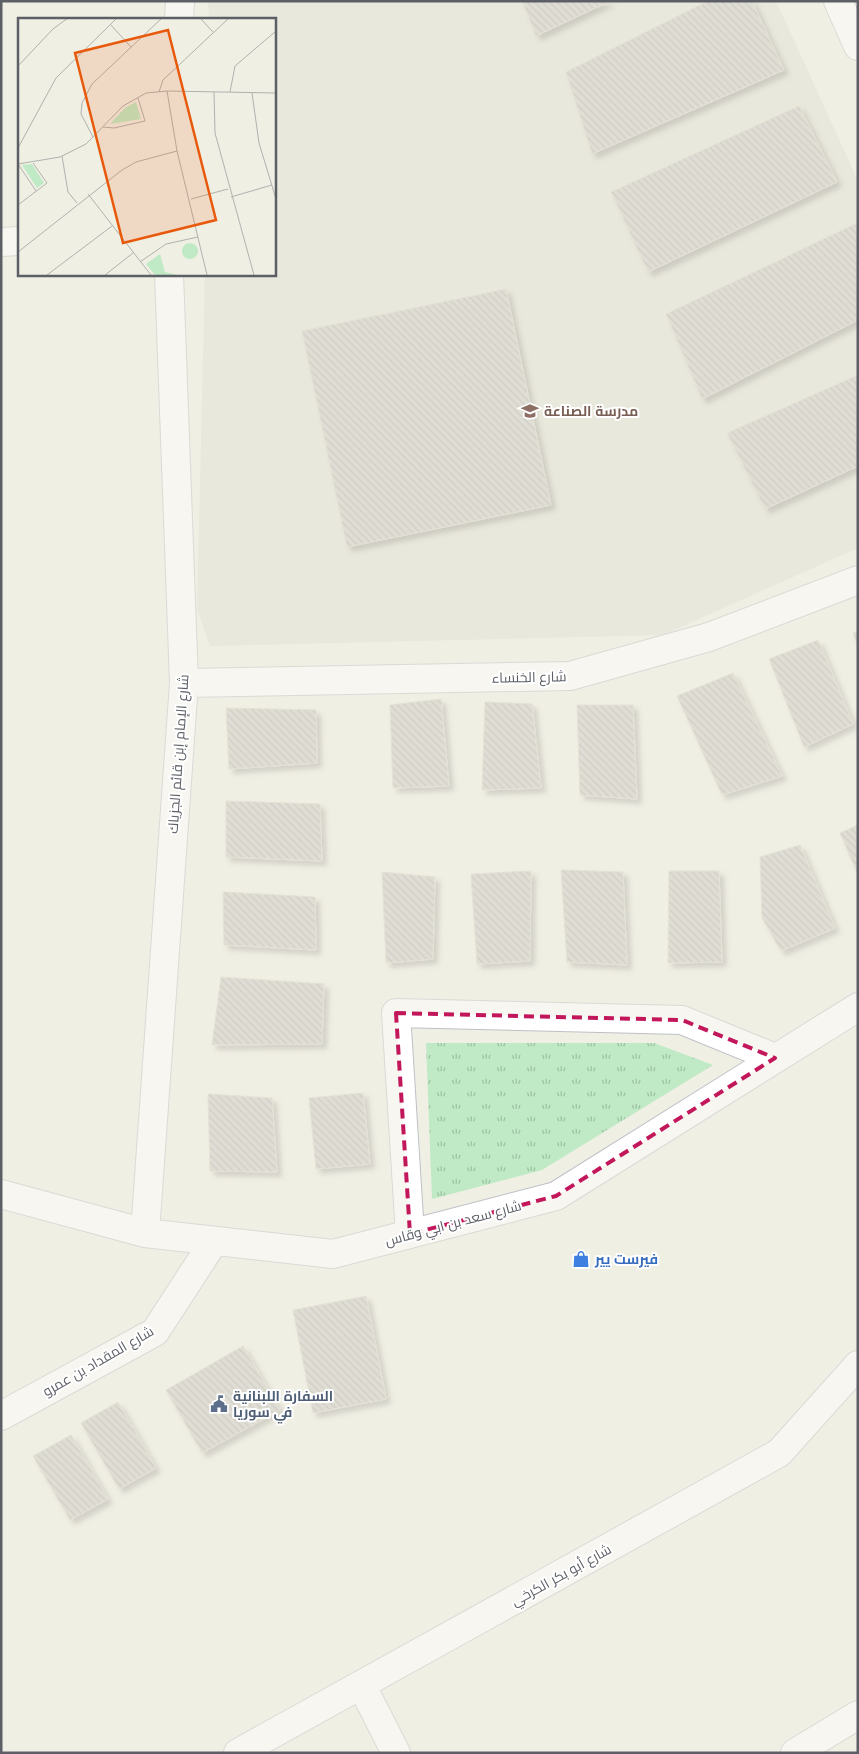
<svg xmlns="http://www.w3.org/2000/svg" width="859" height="1754" font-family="Mulish,Cairo,sans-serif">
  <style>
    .education { fill: #e0dfd3 }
    .park { fill: url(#park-tufts) }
    .building { fill: url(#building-back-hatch); stroke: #d6d2c2; filter: url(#shadow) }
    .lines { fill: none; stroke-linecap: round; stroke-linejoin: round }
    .minor-casing { stroke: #bec0c7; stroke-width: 30 }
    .minor { stroke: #fff; stroke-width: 28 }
    .marked { fill: none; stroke: #c2185b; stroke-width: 4; stroke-dasharray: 10 6; stroke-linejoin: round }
    .labels { text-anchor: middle; stroke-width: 4; stroke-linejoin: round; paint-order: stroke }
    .education-label { font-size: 14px; font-weight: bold; fill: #785e54; stroke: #fff; text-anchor: start }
    .street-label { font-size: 14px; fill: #5c5f66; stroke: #fff }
    .shop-label { font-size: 14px; font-weight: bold; fill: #366cbe; stroke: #fff; text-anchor: start }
    .service-label { font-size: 14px; font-weight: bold; fill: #4e5e75; stroke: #fff; text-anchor: start }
    .inset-road { fill: none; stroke: #b1b1ae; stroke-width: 1 }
    .view { fill: #e8590c; fill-opacity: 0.15; stroke: #e8590c; stroke-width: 2.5 }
    .inset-edge { fill: none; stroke: #5c5f66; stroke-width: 2.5 }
  </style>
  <defs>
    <pattern id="park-tufts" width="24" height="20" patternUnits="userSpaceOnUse" patternTransform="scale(1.25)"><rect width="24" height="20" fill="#bfeac5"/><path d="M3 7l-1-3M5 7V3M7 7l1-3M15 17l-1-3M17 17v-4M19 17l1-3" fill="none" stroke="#9ec1a4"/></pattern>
    <pattern id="building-back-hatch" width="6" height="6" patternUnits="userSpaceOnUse" patternTransform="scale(1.25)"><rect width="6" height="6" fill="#cbc9c1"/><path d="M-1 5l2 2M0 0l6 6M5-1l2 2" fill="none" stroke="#a8a6a1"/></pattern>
    <filter id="shadow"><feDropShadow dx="4.5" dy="4.5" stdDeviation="2.5" flood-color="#0004"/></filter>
  </defs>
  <rect width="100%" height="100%" fill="#f0efe4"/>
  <path class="education" d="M208,1H776L858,181V548L663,635L210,646L197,609L205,274H274V19H209Z"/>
  <path class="park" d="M426,1043H654L713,1065L542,1170L432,1199Z"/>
  <path class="building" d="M522,1H610L536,36Z
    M708,1H752L784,70L592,154L566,72Z
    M799,106L837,182L648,272L611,192Z
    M855,224L858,229V320L702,399L666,314Z
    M506,289L551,505L347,547L302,331Z
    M858,375V466L765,509L727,433Z
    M858,631V646L853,633Z
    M818,640L853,724L804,747L769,659Z
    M733,673L782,776L722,795L677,696Z
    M441,699L449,786L393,788L390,705Z
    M485,702L532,704L541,788L482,790Z
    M577,705H633L637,799L580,795Z
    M226,708L316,710L317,763L229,769Z
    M226,801L320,804L322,861L226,857Z
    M858,825V875L840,833Z
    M800,845L835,928L781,951L762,918L760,857Z
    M561,870L623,872L627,965L567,962Z
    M531,871L530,961L477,964L471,874Z
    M669,871H719L722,962L668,963Z
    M382,872L435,877L433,959L386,963Z
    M223,892L315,897L316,950L224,945Z
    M221,977L324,984L322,1044L212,1045Z
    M363,1093L370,1164L316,1169L309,1098Z
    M208,1094L272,1098L277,1172L210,1171Z
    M366,1296L386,1399L313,1413L293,1310Z
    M243,1346L280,1410L202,1453L166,1390Z
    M118,1402L156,1468L119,1489L81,1423Z
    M71,1435L108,1499L70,1520L33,1456Z"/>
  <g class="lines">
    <g class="minor-casing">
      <path id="minor" d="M838,1L858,46
        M179,19L180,1
        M1,242L19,241
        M184,683L570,676L709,637L858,580
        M1,1194L145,1233L333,1254L556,1196L858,1007
        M145,1233L184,683L169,274
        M410,1234L396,1013L682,1020L775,1058
        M1,1416L155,1332L214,1241
        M362,1686L396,1753
        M238,1753L779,1453L858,1365
        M795,1753L858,1715"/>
    </g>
    <use href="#minor" class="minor"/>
  </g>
  <path d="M0 0H859V1754H0ZM396,1013L682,1020L775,1058L556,1196L410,1234Z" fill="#f0efe4" fill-opacity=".55" fill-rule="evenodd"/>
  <path class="marked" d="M396,1013L682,1020L775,1058L556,1196L410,1234Z"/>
  <defs>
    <g id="school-bare" transform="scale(1.35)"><path d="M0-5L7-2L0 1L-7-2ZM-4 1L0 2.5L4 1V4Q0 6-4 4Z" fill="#8d6e63" stroke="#fff" stroke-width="2.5" paint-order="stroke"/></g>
    <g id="shop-bare" transform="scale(1.35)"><path d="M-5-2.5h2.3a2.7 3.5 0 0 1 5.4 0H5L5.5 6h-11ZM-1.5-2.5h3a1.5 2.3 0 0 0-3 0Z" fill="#3f7fe0" stroke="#fff" stroke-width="2.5" paint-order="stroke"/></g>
    <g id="civic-bare" transform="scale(1.35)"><path d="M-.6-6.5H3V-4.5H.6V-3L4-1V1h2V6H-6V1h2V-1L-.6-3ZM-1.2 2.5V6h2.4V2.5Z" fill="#5c6f8a" stroke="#fff" stroke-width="2.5" paint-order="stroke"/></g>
  </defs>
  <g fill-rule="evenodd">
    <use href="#school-bare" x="530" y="411"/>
    <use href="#shop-bare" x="581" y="1259"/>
    <use href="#civic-bare" x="219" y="1404"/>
  </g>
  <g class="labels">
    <g class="education-label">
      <text x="544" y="416">مدرسة الصناعة</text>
    </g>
    <g class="street-label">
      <text transform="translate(529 677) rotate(-1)" y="5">شارع الخنساء</text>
      <text transform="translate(178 754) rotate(-86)" y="5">شارع الإمام إبن قائم الجزياك</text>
      <text transform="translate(453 1223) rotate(-15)" y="5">شارع سعد بن ابي وقاس</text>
      <text transform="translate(98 1361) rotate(-30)" y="5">شارع المقداد بن عمرو</text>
      <text transform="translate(561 1575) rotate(-29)" y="5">شارع أبو بكر الكرخي</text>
    </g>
    <g class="shop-label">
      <text x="595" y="1264">فيرست يير</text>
    </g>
    <g class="service-label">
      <text x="233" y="1401">السفارة اللبنانية<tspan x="233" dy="16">في سوريا</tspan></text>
    </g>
  </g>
  <g transform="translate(18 18)">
    <rect width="258" height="258" fill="#f0efe4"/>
    <path d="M118,84L123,101L92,106L107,90ZM14,146L26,165L19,170L4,147ZM164 233a8 8 0 1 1 16 0a8 8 0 1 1-16 0ZM142,236L147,254L159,257H137L128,246Z" fill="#bfeac5"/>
    <path class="inset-road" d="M182,0L196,15M92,6L113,29M0,48L35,11L50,0M149,73L159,133L189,257M141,74L145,62L211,0M196,74L197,115L236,257M212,74L217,48L258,13M234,75L241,125L258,181M85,109L96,110L127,103L120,80M75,119L63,96L64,85L74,66L144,0M0,130L38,60L99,0M44,138L50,174L59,185M0,146L42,139L68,126L105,88L128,75L149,73L258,75M0,146L18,173M70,176L133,257M213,179L254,167M173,181L210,171M0,187L29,165L15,145M0,234L104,152L118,144L159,133M122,244L148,226L180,219M29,257L94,208M87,257L115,235"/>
    <path class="view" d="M150,12L198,202L105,225L57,35Z"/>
    <rect width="258" height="258" class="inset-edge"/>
  </g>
  <rect width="859" height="1754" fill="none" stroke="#5c5f66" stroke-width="5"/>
</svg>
